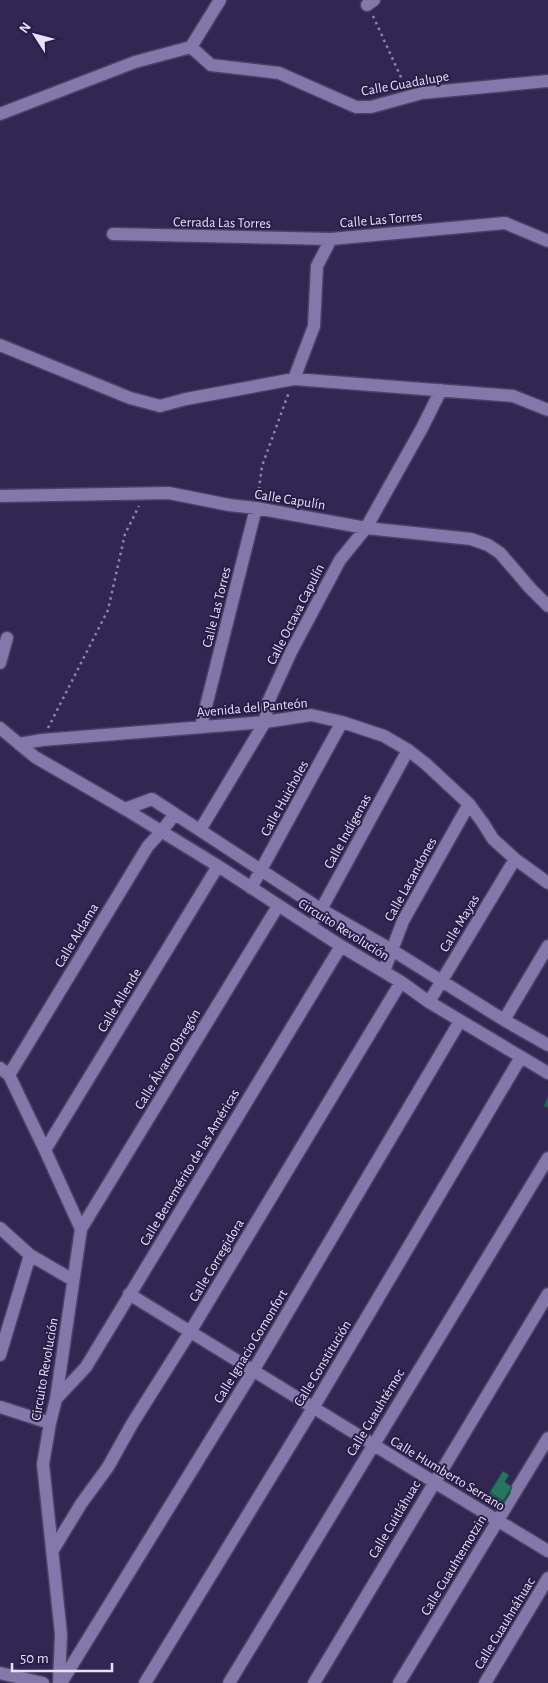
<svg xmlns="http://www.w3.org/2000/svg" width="548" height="1683" font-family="'Alegreya Sans',sans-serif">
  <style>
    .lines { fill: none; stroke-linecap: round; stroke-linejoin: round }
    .street-casing { stroke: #4b4166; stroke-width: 15 }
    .path { stroke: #8e86a9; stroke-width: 2.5; stroke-dasharray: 2.5 4; stroke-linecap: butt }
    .street { stroke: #8278a9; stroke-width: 12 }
    .wall { fill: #226453 }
    .shaded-wall { fill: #1b5144 }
    .building { fill: #277461; stroke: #1b5144 }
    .labels { text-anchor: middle; stroke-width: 4; stroke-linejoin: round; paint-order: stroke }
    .street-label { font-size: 14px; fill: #e5e1fc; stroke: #291d47 }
  </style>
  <rect width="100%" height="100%" fill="#322752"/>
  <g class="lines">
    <g class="street-casing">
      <path id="street" d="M367,5L374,0
        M191,47L211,65L279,73L356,107H371L422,93L548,81
        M191,47L220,0
        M0,114L135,62L191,47
        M113,234L331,239L505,223L548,241
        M0,345L130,398L160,406L186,399L294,379L513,396L548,410
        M294,379L314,326L317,266L331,239
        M0,496L169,493L229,505L256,508L366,528L471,539L488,545L500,553L530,588L548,606
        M0,663L7,638
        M201,726L256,508
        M0,728L35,757L125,809L218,866L341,946L401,982L429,1002L548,1073
        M19,744L42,740L265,722L311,715L342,722L384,736L408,750L426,764L469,804L483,823L493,839L515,859L548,883
        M125,809L152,799L322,910L392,950L504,1020L548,1045
        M200,830L265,722L268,702L291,652L340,560L366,528L422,428L441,390
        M251,888L342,722
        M317,917L408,750
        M384,971L403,921L469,804
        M429,1002L515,859
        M504,1020L548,946
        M0,1068L9,1075L45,1150L81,1229L56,1399L50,1423L43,1464L61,1634L59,1683
        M9,1075L148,846L161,832L175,814
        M45,1150L218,866
        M0,1228L30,1255L73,1280
        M81,1229L278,906
        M129,1294L434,1482L548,1551
        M0,1355L30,1255
        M56,1399L86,1367L341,946
        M0,1407L50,1423
        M53,1550L81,1504L108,1467L132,1424L190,1332L401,982
        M0,1673L43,1683
        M61,1683L253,1371L460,1021
        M145,1683L313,1408L521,1057
        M229,1683L548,1158
        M314,1683L548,1294
        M399,1683L548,1438
        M485,1683L548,1578"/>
    </g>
    <path class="path" d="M373,16L405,86
      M258,496L262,466L289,392
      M48,728L108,610L125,534L139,506"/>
    <use href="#street" class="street"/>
  </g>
  <path class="wall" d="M548,1096V1108L544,1106Z
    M506,1483L510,1494L501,1508L487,1500L490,1492Z"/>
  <path class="shaded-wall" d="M512,1487L510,1494L501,1508L503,1501Z"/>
  <path class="building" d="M503,1471L509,1475L505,1482L512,1487L503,1501L490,1492Z"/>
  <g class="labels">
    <g class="street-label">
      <text transform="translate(405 83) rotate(-10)" y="5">Calle Guadalupe</text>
      <text transform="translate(381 219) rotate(-5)" y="5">Calle Las Torres</text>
      <text transform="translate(222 222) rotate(1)" y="5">Cerrada Las Torres</text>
      <text transform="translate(290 499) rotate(9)" y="5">Calle Capulín</text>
      <text transform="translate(216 607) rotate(-76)" y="5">Calle Las Torres</text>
      <text transform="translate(295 614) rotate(-63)" y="5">Calle Octava Capulín</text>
      <text transform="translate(252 707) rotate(-5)" y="5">Avenida del Panteón</text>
      <text transform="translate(284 798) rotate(-61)" y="5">Calle Huicholes</text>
      <text transform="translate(347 831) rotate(-61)" y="5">Calle Indígenas</text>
      <text transform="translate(410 879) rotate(-61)" y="5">Calle Lacandones</text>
      <text transform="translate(459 923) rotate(-59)" y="5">Calle Mayas</text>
      <text transform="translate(344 929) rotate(32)" y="5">Circuito Revolución</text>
      <text transform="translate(76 935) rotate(-59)" y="5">Calle Aldama</text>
      <text transform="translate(119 1000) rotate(-59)" y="5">Calle Allende</text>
      <text transform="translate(167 1059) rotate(-59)" y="5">Calle Álvaro Obregón</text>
      <text transform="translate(189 1167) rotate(-59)" y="5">Calle Benemérito de las Américas</text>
      <text transform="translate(216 1260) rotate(-59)" y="5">Calle Corregidora</text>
      <text transform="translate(250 1346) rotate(-59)" y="5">Calle Ignacio Comonfort</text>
      <text transform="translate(322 1363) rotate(-59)" y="5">Calle Constitución</text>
      <text transform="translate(44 1369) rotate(-80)" y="5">Circuito Revolución</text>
      <text transform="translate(375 1412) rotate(-59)" y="5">Calle Cuauhtémoc</text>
      <text transform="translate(448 1473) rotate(31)" y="5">Calle Humberto Serrano</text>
      <text transform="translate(394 1519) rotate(-59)" y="5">Calle Cuitláhuac</text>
      <text transform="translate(453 1565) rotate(-59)" y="5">Calle Cuauhtemotzin</text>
      <text transform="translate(504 1623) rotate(-59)" y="5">Calle Cuauhnáhuac</text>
    </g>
  </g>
  <g transform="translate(35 35) rotate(306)" stroke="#291d47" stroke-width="4" paint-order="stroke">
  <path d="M0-4L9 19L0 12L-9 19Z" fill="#e5e1fc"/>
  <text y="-8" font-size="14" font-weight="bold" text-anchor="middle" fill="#e5e1fc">N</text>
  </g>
  <path d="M12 1663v8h100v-8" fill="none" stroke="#e5e1fc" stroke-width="2.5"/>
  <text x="20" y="1663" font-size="15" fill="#e5e1fc" stroke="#291d47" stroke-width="4" paint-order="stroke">50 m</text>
</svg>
